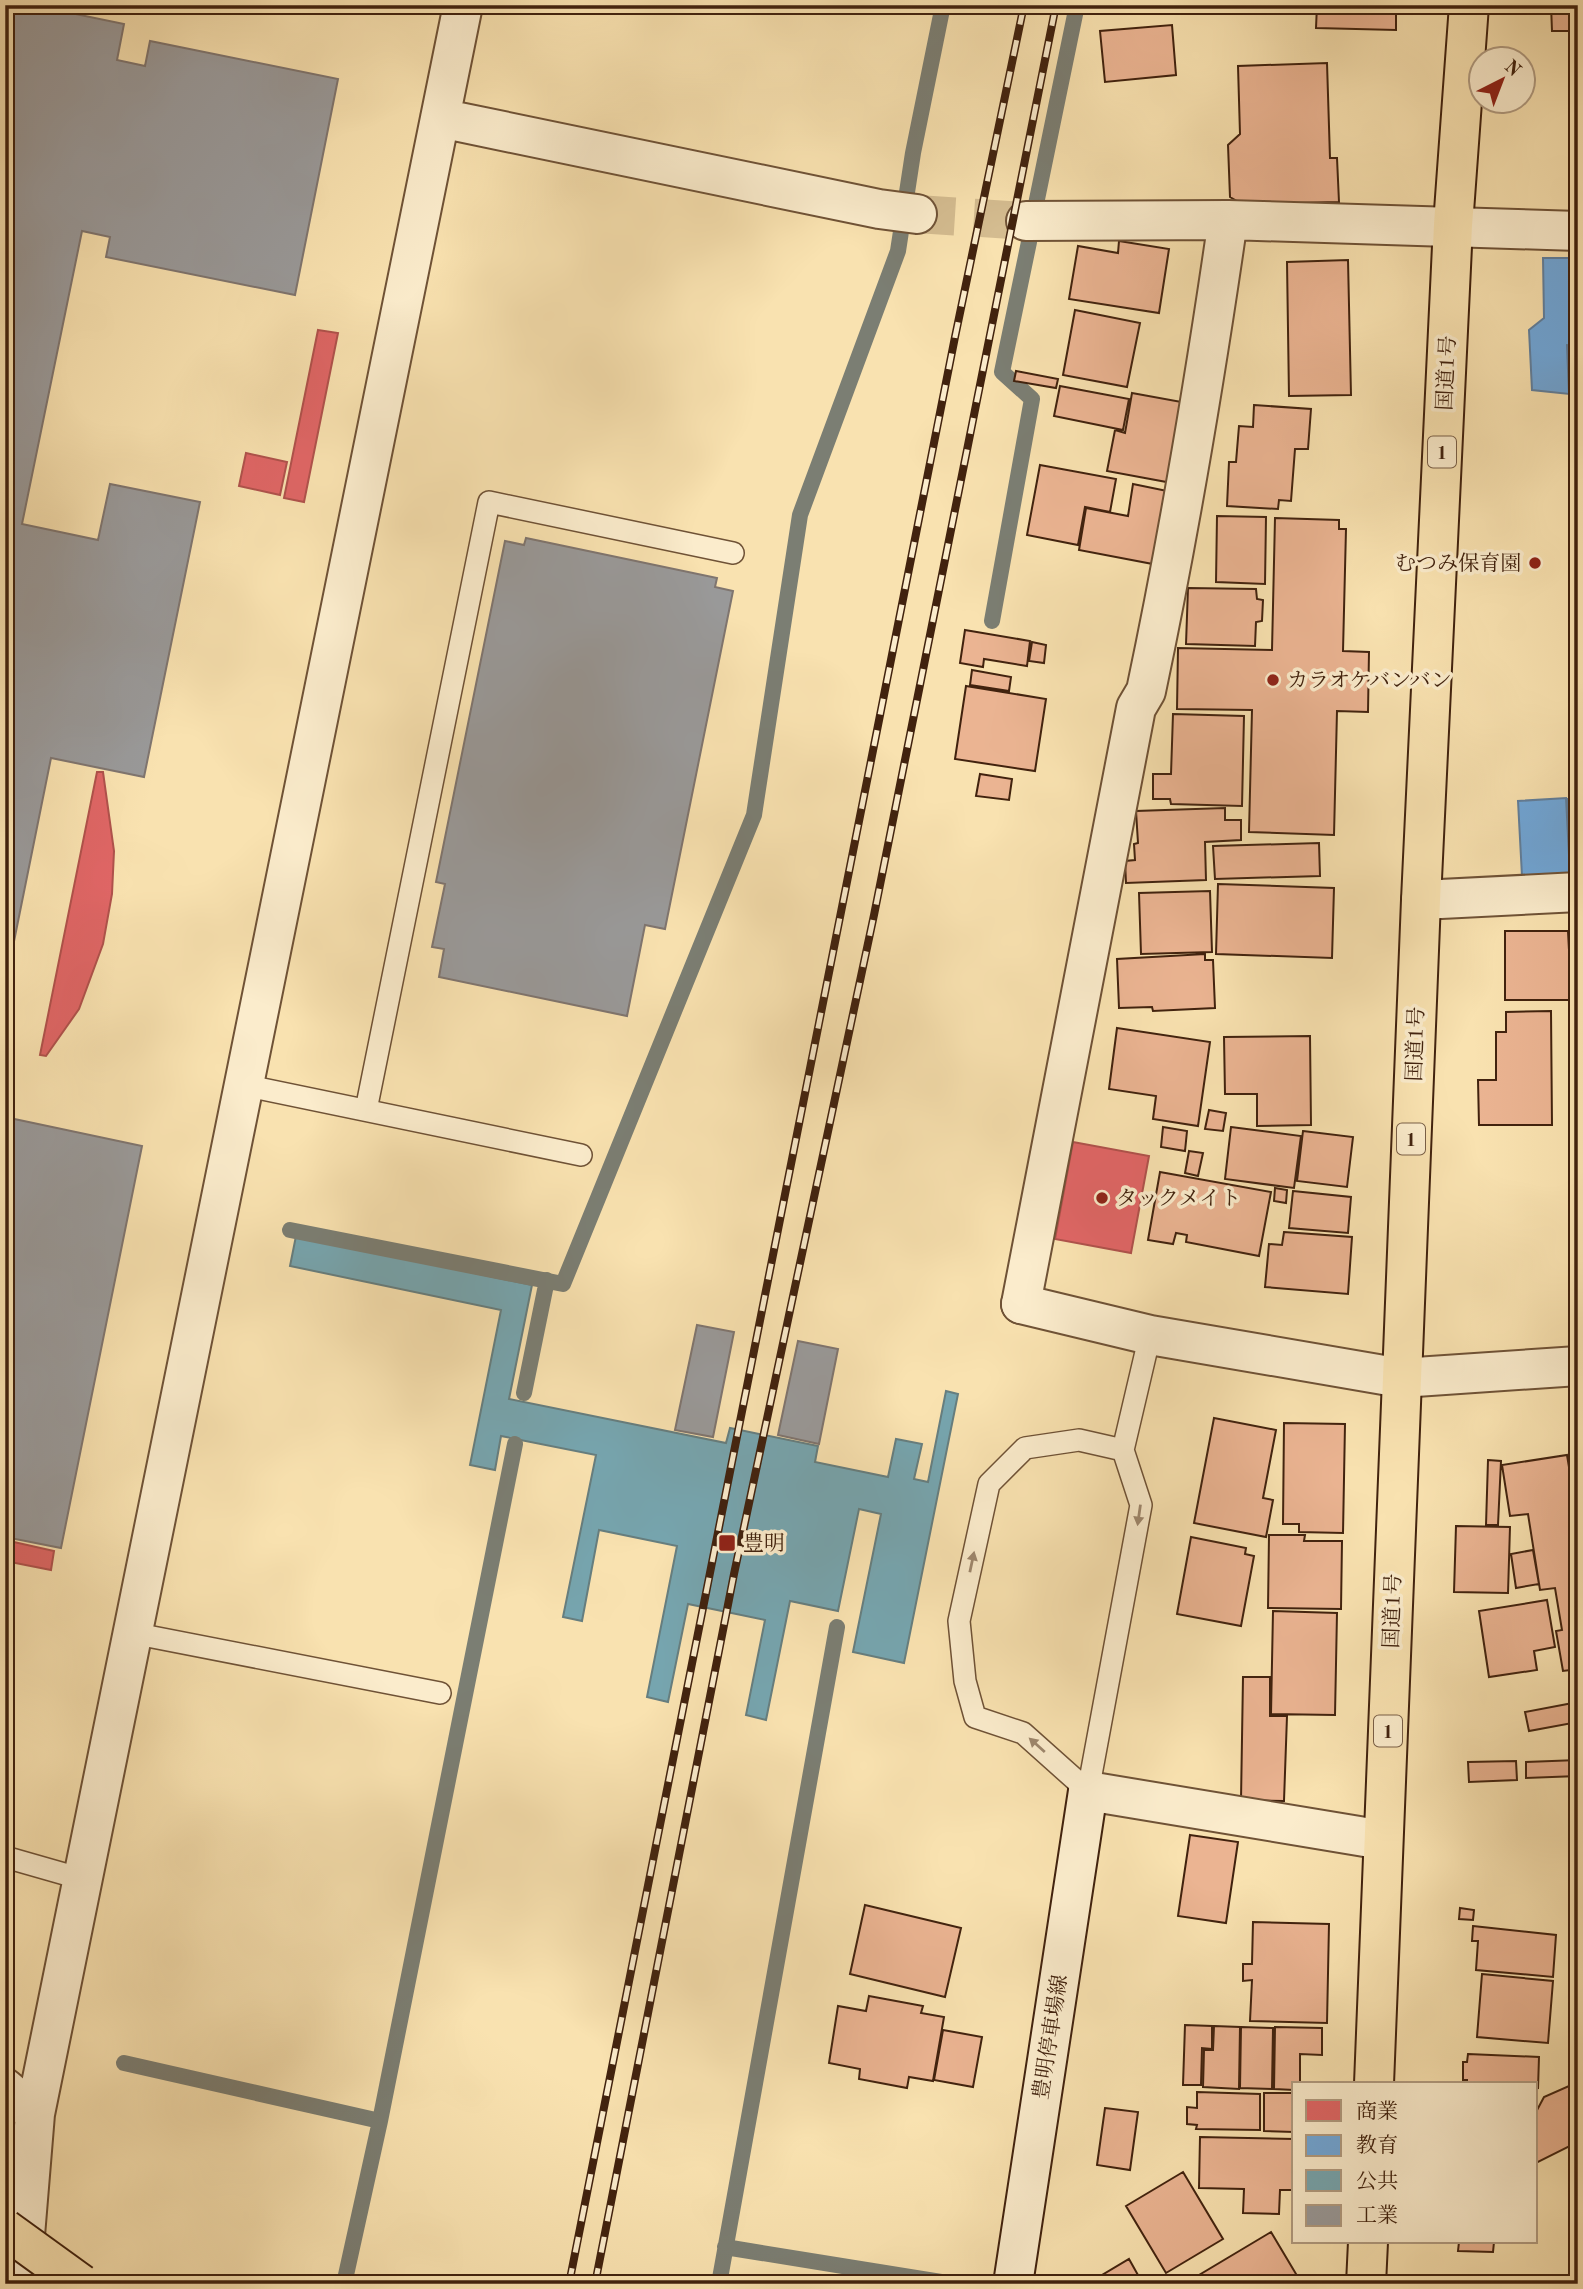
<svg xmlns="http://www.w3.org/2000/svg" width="1583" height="2289" font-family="'Old Standard TT','Noto Serif JP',serif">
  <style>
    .shops { fill: #e06666; stroke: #b0524c; stroke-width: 2 }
    .schools { fill: #6fa8dc; stroke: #61809e; stroke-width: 2 }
    .public { fill: #76a5af; stroke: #667e7f; stroke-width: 2 }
    .industry { fill: #999; stroke: #7f756f; stroke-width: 2 }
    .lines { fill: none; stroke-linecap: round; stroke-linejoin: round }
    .stream { stroke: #7b7e73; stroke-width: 16 }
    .building { fill: #ebb492; stroke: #41220e; stroke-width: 2 }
    .minor-tunnel { stroke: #d4bc90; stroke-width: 38; stroke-dasharray: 38 19; stroke-linecap: butt }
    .service-casing { stroke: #6f5236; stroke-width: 24 }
    .minor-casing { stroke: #6f5236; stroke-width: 42 }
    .tertiary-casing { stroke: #6f5236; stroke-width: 42 }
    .secondary-casing { stroke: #41220e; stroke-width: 42 }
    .trunk-casing { stroke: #41220e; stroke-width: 42 }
    .service { stroke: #fbeccc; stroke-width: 21 }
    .minor { stroke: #fbeccc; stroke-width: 38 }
    .tertiary { stroke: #fbeccc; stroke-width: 38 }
    .secondary { stroke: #fbeccc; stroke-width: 38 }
    .trunk { stroke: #f9e2b0; stroke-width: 38 }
    .rail-casing { stroke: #41220e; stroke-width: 8 }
    .rail { stroke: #fbeccc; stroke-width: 5; stroke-dasharray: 16; stroke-linecap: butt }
    .motorway-bridge-casing { stroke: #41220e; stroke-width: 42; stroke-linecap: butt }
    .motorway-bridge { stroke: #f9e2b0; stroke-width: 38 }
    .oneway { fill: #9e876d }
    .poi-dot { fill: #8f2418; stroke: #fbeccc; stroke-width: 2.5 }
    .labels { text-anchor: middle; stroke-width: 7; stroke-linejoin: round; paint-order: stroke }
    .shield { fill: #fbeccc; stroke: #795f47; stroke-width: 2 }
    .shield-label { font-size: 19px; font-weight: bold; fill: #41220e }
    .street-label { font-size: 21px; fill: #41220e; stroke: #fbeccc }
    .poi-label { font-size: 21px; fill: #41220e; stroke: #fbeccc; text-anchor: start }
  </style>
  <rect width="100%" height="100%" fill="#f9e2b0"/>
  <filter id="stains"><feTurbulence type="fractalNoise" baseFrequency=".00286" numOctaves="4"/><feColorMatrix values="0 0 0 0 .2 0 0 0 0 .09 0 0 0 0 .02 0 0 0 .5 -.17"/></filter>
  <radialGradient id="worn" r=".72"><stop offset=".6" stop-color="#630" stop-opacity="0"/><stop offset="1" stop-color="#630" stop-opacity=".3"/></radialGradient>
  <path class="shops" d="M318,330L338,333L304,502L284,498Z
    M246,453L287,462L280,495L239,486Z
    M97,772H103L114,851L112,894L103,944L79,1009L46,1056L40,1055Z
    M1073,1142L1149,1156L1131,1253L1055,1239Z
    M5,1540L54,1551L51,1570L5,1561Z"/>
  <path class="schools" d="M1543,258H1578V346L1567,345L1569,394L1532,390L1529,330L1544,318Z
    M1566,798L1570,874L1522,876L1518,801Z
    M1578,798V819L1569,820L1568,799Z"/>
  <path class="public" d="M296,1236L532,1285L509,1399L726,1443L730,1428L818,1446L815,1462L888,1477L896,1439L922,1444L914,1479L928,1482L946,1391L958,1394L904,1663L853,1652L881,1514L859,1509L838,1611L790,1601L766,1720L746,1715L765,1620L688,1604L668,1702L647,1697L677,1546L599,1530L582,1621L563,1617L596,1455L501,1436L495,1470L470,1465L501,1310L290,1266Z"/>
  <path class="industry" d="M5,5H32L124,24L117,60L145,66L150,41L338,79L295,295L106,257L110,237L82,231L22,524L98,540L110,484L200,502L144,777L51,758L7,976Z
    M526,538L717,578L715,587L733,591L665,929L645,925L627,1016L439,977L444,949L432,947L445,884L436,882L505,541L524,545Z
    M5,1117L142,1146L61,1548L5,1537Z
    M697,1325L734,1332L713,1437L675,1430Z
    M798,1341L838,1349L819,1444L778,1435Z"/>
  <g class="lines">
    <path class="stream" d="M1035,209L1077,5
      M992,621L1032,399L1002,372L1029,242
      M290,1230L563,1284L754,815L800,515L898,251L913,153L943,5
      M524,1393L547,1280
      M124,2063L380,2121
      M725,2247L941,2282
      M344,2284L380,2121L515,1444
      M719,2284L837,1627"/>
  </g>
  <path class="building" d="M1317,5H1396V30L1316,28Z
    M1551,5H1578V31H1552Z
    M1172,25L1176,75L1105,82L1100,31Z
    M1327,63L1330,158H1337L1339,202L1242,204L1230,197L1228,145L1240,134L1238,66Z
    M1119,241L1169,249L1159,313L1069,299L1078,246L1118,253Z
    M1348,260L1351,395L1289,396L1287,262Z
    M1075,310L1140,323L1127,387L1063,375Z
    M1016,371L1058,379L1056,388L1014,381Z
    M1060,386L1129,399L1123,430L1054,416Z
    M1132,393L1187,403L1172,483L1107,471L1115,430L1125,433Z
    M1254,405L1311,409L1308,449H1295L1291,501L1279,500L1278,509L1227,506L1229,462H1236L1239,426L1253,427Z
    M1040,465L1116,479L1110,512L1085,507L1078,545L1027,535Z
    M1133,484L1172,492L1158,565L1079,550L1086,508L1128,516Z
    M1217,516L1266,517L1265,584L1216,582Z
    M1275,518L1339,520V529H1346L1343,651L1369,652L1368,712L1337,711L1334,835L1249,832L1252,710L1177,709L1178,648L1272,650Z
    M1188,588L1256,589L1257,599L1263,600L1262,621L1256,622L1255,646L1186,644Z
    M965,630L1030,641L1027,666L984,659L983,667L960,663Z
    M1032,642L1046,645L1044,663L1029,661Z
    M972,670L1011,677L1009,691L970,685Z
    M966,686L1046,699L1035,771L955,759Z
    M1173,714L1244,716L1242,806L1171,804L1170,799H1153V774H1171Z
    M980,774L1012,779L1009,800L976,796Z
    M1225,808V820H1241V840L1205,842L1206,880L1126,883L1125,861L1135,860L1134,844L1138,843L1136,811Z
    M1319,843L1320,876L1215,879L1213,846Z
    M1218,884L1334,888L1332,958L1216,954Z
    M1210,891L1212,952L1141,954L1139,893Z
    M1505,931H1568L1569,950H1578V1021H1573L1572,1000H1505Z
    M1205,954V960H1213L1215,1008L1153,1011L1152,1007L1119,1008L1117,959Z
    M1551,1011L1552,1125H1479L1478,1080H1496V1032H1506V1012Z
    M1117,1028L1210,1042L1198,1126L1153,1119L1156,1096L1109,1089Z
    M1310,1036L1311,1125L1257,1126V1094H1225L1224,1037Z
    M1209,1110L1226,1113L1223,1131L1205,1129Z
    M1163,1127L1187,1131L1185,1151L1161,1147Z
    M1231,1127L1301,1136L1294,1188L1225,1179Z
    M1303,1131L1353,1137L1347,1187L1297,1181Z
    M1189,1151L1203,1153L1198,1176L1185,1173Z
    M1160,1172L1271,1192L1259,1256L1186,1242L1187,1235L1176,1233L1173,1244L1148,1240Z
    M1275,1188L1287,1190L1286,1203L1274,1201Z
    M1293,1191L1351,1197L1348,1233L1289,1228Z
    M1284,1232L1352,1237L1348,1294L1265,1287L1269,1244L1282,1245Z
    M1214,1418L1276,1430L1263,1498L1273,1500L1266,1537L1194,1523Z
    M1284,1423L1345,1424L1343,1533L1299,1532V1524H1283Z
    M1567,1455L1578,1521V1669L1563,1671L1556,1631L1562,1630L1555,1588L1540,1590L1528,1514L1510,1516L1502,1465Z
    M1488,1460L1501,1461L1498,1525H1486Z
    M1456,1526L1510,1527L1508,1593L1454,1592Z
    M1269,1535H1305L1304,1541H1342L1341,1609L1268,1608Z
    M1191,1537L1246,1548L1245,1554L1254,1556L1241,1626L1177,1614Z
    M1533,1550L1539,1584L1516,1588L1511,1554Z
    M1547,1600L1555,1647L1534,1651L1537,1670L1489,1677L1479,1611Z
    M1273,1611L1337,1613L1335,1715L1271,1714Z
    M1243,1677H1270V1716H1287L1284,1801L1241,1800Z
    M1578,1702V1722L1529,1731L1525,1712Z
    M1578,1760V1776L1526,1778V1762Z
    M1516,1761L1517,1780L1469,1782L1468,1762Z
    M1190,1835L1238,1842L1226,1923L1178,1916Z
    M865,1905L961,1928L945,1997L850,1974Z
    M1460,1908L1474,1910L1473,1920L1459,1919Z
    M1253,1922L1329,1924L1327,2023L1250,2021L1252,1980L1243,1981V1964H1252Z
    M1473,1926L1556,1935L1553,1977L1476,1970L1478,1941H1472Z
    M1482,1974L1553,1981L1548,2043L1477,2037Z
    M869,1996L923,2006L921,2013L944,2017L933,2081L909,2077L907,2088L859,2079L860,2069L829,2063L838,2006L866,2011Z
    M1185,2025L1212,2026V2049L1202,2048L1201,2085H1183Z
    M1214,2026L1240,2027L1239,2089L1203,2087L1204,2050H1213Z
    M1241,2027L1273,2028L1272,2089L1240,2088Z
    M1275,2027L1322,2028V2055L1300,2054V2084H1294V2090L1274,2089Z
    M943,2030L982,2037L973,2087L934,2080Z
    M1468,2054L1539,2057L1538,2089L1536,2084H1467V2080H1463V2062H1467Z
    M1578,2082V2142L1536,2163V2112L1544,2097Z
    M1197,2092L1260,2094V2130L1196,2129L1197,2125L1187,2124V2107L1197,2108Z
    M1264,2093H1294V2132L1264,2131Z
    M1105,2108L1138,2112L1130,2170L1097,2165Z
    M1200,2137L1294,2139V2190H1280L1279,2214L1243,2213L1244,2189L1199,2188Z
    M1183,2172L1223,2239L1166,2273L1126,2206Z
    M1271,2232L1302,2284H1184Z
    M1459,2242H1494L1493,2252L1458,2251Z
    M1129,2259L1143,2284H1087Z"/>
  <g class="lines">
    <path class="minor-tunnel" d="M917,214L1026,221"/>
    <g class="service-casing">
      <path id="service" d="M243,1085L581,1155
        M366,1110L489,502L733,553
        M132,1633L440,1693
        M1088,1791L1023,1733L975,1717L965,1681L959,1621L989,1484L1025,1448L1079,1440L1123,1450
        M1088,1791L1141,1505L1123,1450L1150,1335
        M5,1857L82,1879"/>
    </g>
    <g class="minor-casing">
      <path id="minor" d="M440,118L879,209L917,214
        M1026,221L1228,220L1578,231
        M1421,900L1578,892
        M1021,1304L1136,708L1146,691C1179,535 1205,379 1228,220
        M1401,1378L1578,1366
        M1088,1791L1383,1840
        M5,2088L35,2114
        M21,2284L35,2114L463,5"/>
    </g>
    <g class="tertiary-casing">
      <path id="tertiary" d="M1021,1304L1150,1335L1401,1378"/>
    </g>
    <g class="secondary-casing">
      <path id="secondary" d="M1013,2284L1088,1791"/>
    </g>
    <g class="trunk-casing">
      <path id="trunk" d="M1374,2084L1421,900L1453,225L1469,5
        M1366,2284L1368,2242"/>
    </g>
    <use href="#service" class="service"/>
    <use href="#minor" class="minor"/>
    <use href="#tertiary" class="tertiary"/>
    <use href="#secondary" class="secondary"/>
    <use href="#trunk" class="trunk"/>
    <g class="rail-casing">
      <path id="rail" d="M569,2284L955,337L1024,5
        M595,2284L734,1574L874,915L1056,5"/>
    </g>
    <use href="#rail" class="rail"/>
    <g class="motorway-bridge-casing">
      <path id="motorway-bridge" d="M5,2229L81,2284"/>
    </g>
    <use href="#motorway-bridge" class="motorway-bridge"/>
  </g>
  <defs><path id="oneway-solid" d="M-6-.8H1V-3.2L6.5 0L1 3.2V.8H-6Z" transform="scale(1.75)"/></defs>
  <g class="oneway">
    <use href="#oneway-solid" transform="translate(1139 1515) rotate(98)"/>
    <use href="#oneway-solid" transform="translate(972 1562) rotate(-78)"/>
    <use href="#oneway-solid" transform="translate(1037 1745) rotate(-138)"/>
  </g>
  <g class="poi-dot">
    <circle cx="1535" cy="563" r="7"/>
    <circle cx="1273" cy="680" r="7"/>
    <circle cx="1102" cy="1198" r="7"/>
    <rect x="718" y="1534" width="18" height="18" rx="3.5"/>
  </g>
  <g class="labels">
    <g class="shield">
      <rect x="1428" y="436.5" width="28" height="31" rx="5"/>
      <rect x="1397" y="1123.5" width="28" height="31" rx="5"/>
      <rect x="1374" y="1715.5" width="28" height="31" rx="5"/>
    </g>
    <g class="shield-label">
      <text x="1442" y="459">1</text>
      <text x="1411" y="1146">1</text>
      <text x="1388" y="1738">1</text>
    </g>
    <g class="street-label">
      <text transform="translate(1446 373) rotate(-87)" y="7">国道1号</text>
      <text transform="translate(1415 1044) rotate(-88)" y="7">国道1号</text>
      <text transform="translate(1392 1611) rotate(-88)" y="7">国道1号</text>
      <text transform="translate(1050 2037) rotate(-81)" y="7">豊明停車場線</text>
    </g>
    <g class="poi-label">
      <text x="1521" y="570" text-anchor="end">むつみ保育園</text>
      <text x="1287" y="687">カラオケバンバン</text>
      <text x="1116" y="1205">タックメイト</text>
      <text x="743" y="1550">豊明</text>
    </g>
  </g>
  <rect width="1583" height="2289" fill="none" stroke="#f9e2b0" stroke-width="28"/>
  <rect x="7" y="7" width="1569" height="2275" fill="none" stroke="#41220e" stroke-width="3.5"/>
  <rect x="14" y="14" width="1555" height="2261" fill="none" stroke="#41220e" stroke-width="2"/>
  <rect x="1292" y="2082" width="245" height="161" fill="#fbeccc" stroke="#b19b80" stroke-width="2"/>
  <rect x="1306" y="2100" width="35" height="21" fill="#e06666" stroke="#b19b80" stroke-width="2"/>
  <text x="1356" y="2118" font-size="21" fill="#41220e">商業</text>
  <rect x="1306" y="2135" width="35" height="21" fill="#6fa8dc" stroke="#b19b80" stroke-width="2"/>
  <text x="1356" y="2152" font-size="21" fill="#41220e">教育</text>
  <rect x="1306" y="2170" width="35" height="21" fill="#76a5af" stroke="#b19b80" stroke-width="2"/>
  <text x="1356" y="2188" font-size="21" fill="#41220e">公共</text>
  <rect x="1306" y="2205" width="35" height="21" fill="#999999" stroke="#b19b80" stroke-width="2"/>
  <text x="1356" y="2222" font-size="21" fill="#41220e">工業</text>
  <g transform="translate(1502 80) rotate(42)"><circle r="33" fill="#fbeccc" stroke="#b19b80" stroke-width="2"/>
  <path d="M0-5L12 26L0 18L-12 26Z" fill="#8f2418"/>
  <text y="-10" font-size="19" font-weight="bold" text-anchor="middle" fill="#41220e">N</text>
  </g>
  <rect width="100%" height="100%" filter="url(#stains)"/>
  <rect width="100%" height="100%" fill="url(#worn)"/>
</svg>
